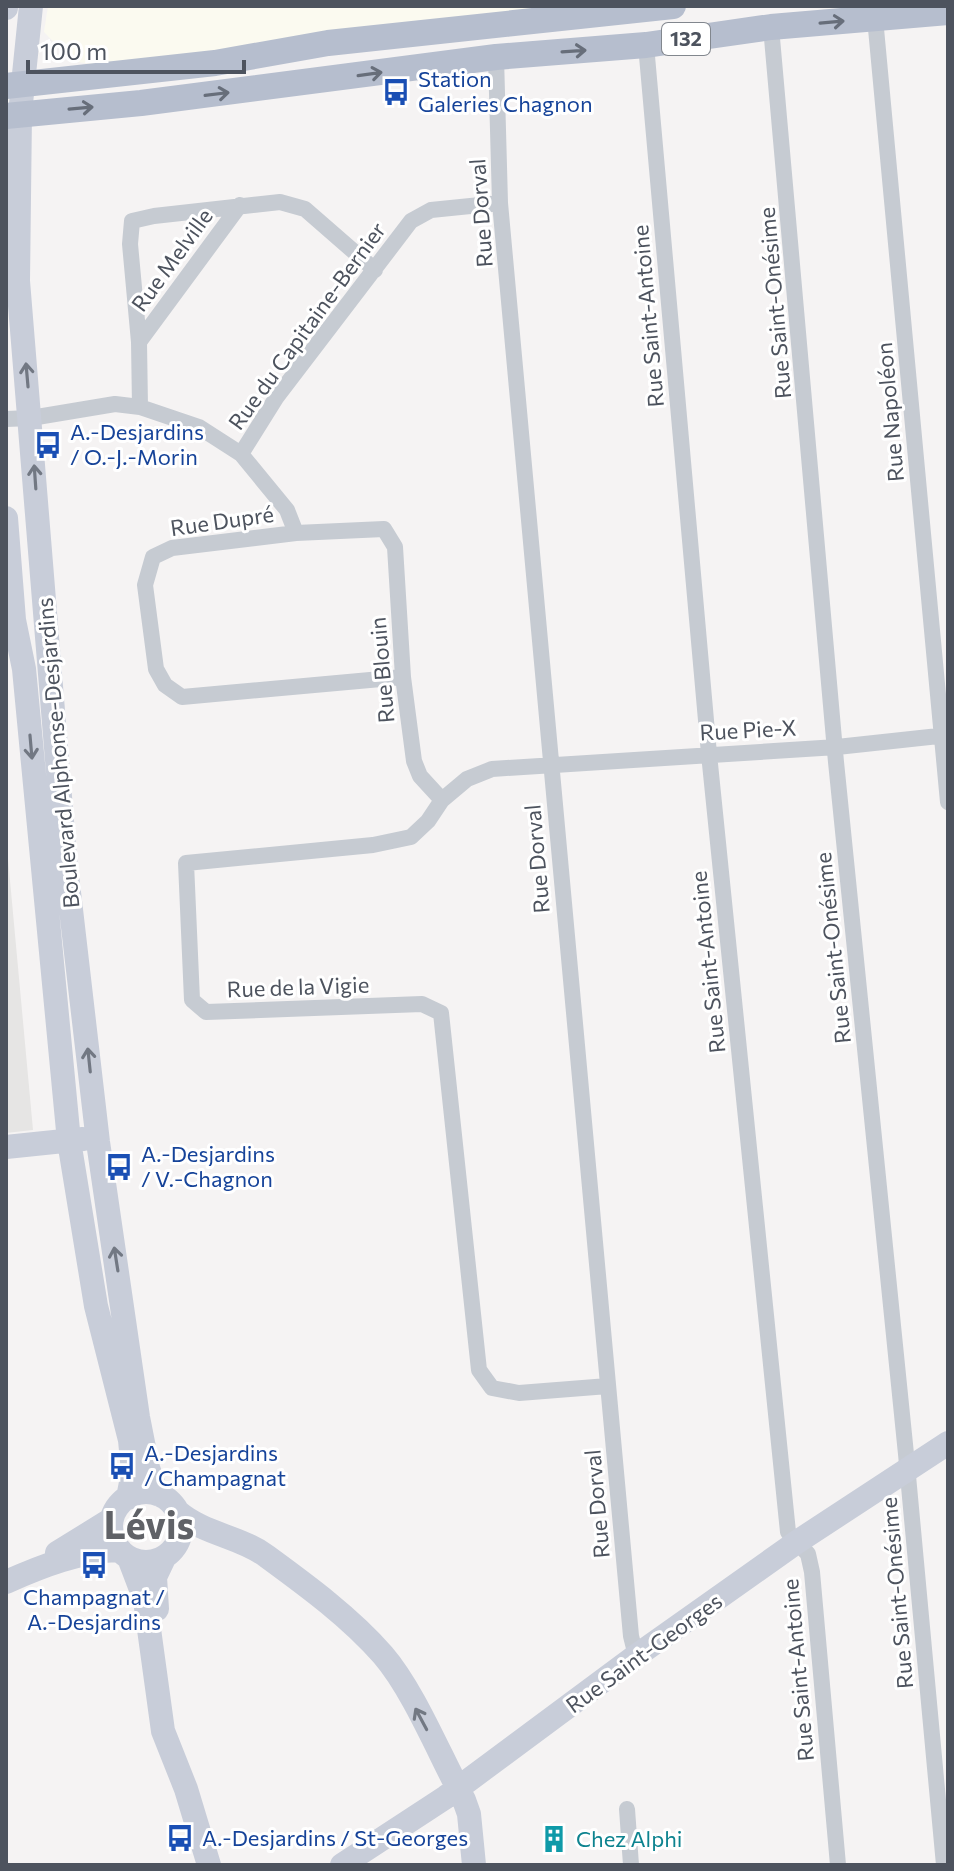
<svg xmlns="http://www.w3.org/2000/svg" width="954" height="1871" font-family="Commissioner,sans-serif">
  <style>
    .commercial { fill: #fbfaf0 }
    .education { fill: #e6e5e4 }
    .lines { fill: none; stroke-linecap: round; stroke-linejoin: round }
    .street { stroke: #c6cbd2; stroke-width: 16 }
    .secondary { stroke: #c8cdd9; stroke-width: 24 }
    .primary { stroke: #b6bece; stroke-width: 26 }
    .oneway { stroke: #676e7a }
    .oneway2 { stroke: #727883 }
    .labels { text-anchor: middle; stroke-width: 6; stroke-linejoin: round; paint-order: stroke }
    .shield { fill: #fff; stroke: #82878e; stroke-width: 2 }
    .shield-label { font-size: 20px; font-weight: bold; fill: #4d535e }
    .transit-label { font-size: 22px; fill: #164399; stroke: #fff; text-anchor: start }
    .street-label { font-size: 22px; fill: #4d535e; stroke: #fff }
    .culture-label { font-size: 22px; fill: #0d838f; stroke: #fff; text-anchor: start }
    .town-label { font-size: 38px; font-weight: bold; fill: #606267; stroke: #fff }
  </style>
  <rect width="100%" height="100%" fill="#f5f3f3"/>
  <path class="commercial" d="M48,6H622L109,67L72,61L44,32Z"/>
  <path class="education" d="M6,837L33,1130L6,1133Z"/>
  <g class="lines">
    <path class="street" d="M875,18L948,802
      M771,27L836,762L906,1454L944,1865
      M646,45L709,754L788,1532L808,1554L812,1572L838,1865
      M496,57L500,203L631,1636L636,1656
      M139,342L240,205
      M140,407L139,342L130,244L132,221L154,216L280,202L305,209L375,270
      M6,419L31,418L115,404L140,407L199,427L241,454L287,510L296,533
      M241,454L276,398L411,221L431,210L500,203
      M403,677L182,697L165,685L156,669L145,585L153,557L172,548L296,533L384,529L395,547L403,677L414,761L420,776L442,800
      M608,1386L519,1393L492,1388L479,1370L441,1013L422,1004L206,1012L192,1000L186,863L373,845L411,837L428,821L442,800L467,779L492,769L837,747L948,735
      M627,1809L631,1865"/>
    <path class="secondary" d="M31,6L20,113L18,281L65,858L98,1142L138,1417L148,1468L157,1494
      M6,8V6
      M6,518L14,620L24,669L69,1141L96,1306L130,1440L133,1472L128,1498
      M6,1147L83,1139
      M111 1527a35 35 0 1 1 70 0a35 35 0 1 1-70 0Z
      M178,1512C204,1534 238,1536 265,1555C306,1585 350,1617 383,1655C414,1691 440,1756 464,1800L469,1814L474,1865
      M57,1553L112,1519
      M129,1558L145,1600L163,1731L186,1789L209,1865
      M6,1582C42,1566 80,1551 120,1550
      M157,1609L155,1577L164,1558
      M342,1865L446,1797L636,1656L797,1542L948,1443"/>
    <path class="primary" d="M6,86L215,63L328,43L673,6
      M6,116L141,103L496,57L646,45L771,27L948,12"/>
  </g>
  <defs><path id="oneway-shaft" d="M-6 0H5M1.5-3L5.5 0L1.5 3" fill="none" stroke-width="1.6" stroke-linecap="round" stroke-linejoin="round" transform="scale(2)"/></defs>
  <g class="oneway">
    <use href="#oneway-shaft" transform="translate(832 22) rotate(-5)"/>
    <use href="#oneway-shaft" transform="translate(574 51) rotate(-4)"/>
    <use href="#oneway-shaft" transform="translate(370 74) rotate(-8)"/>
    <use href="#oneway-shaft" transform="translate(217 94) rotate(-7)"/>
    <use href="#oneway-shaft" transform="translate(81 108) rotate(-5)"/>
  </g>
  <g class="oneway2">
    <use href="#oneway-shaft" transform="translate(27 375) rotate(-95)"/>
    <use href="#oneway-shaft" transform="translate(35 477) rotate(-94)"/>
    <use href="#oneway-shaft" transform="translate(31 747) rotate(85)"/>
    <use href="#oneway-shaft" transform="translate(89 1060) rotate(-96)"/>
    <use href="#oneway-shaft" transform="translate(116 1259) rotate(-99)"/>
    <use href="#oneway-shaft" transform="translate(421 1719) rotate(-118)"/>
  </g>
  <defs>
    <g id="bus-bare" transform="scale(2.16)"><path d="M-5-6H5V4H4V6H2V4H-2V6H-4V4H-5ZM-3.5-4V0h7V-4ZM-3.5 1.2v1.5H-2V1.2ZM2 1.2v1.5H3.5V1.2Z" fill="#1a4fb4" stroke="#fff" stroke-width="2.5" paint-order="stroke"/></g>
    <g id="building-bare" transform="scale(2.16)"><path d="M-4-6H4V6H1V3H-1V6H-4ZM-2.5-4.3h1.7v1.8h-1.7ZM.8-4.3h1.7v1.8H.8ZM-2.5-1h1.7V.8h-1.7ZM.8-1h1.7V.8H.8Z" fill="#0f9aa8" stroke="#fff" stroke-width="2.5" paint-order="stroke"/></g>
  </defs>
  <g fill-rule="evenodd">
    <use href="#bus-bare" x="396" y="92"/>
    <use href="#bus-bare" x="48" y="445"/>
    <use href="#bus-bare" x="119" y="1167"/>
    <use href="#bus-bare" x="122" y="1466"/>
    <use href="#bus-bare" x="94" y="1565"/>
    <use href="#bus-bare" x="180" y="1838"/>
    <use href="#building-bare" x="554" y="1839"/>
  </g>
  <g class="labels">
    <rect class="shield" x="662" y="23" width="48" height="32" rx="6"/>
    <g class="shield-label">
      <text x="686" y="46">132</text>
    </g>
    <g class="transit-label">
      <text x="418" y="87">Station<tspan x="418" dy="25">Galeries Chagnon</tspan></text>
      <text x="70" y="440">A.-Desjardins<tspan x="70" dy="25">/ O.-J.-Morin</tspan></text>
      <text x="141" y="1162">A.-Desjardins<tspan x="141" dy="25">/ V.-Chagnon</tspan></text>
      <text x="144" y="1461">A.-Desjardins<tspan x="144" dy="25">/ Champagnat</tspan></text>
      <text x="94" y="1605" text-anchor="middle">Champagnat /<tspan x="94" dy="25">A.-Desjardins</tspan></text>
      <text x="202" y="1846">A.-Desjardins / St-Georges</text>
    </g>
    <g class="street-label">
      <text transform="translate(481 213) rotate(-94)" y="8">Rue Dorval</text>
      <text transform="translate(172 260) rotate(-54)" y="8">Rue Melville</text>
      <text transform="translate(775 303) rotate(-95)" y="8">Rue Saint-Onésime</text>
      <text transform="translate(648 316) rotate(-95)" y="8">Rue Saint-Antoine</text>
      <text transform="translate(307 326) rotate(-54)" y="8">Rue du Capitaine-Bernier</text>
      <text transform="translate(890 412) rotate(-95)" y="8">Rue Napoléon</text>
      <text transform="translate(222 521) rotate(-8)" y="8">Rue Dupré</text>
      <text transform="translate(382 670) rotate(-95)" y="8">Rue Blouin</text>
      <text transform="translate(748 730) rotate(-3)" y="8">Rue Pie-X</text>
      <text transform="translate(58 753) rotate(-95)" y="8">Boulevard Alphonse-Desjardins</text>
      <text transform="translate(537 859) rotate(-95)" y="8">Rue Dorval</text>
      <text transform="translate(833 948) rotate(-96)" y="8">Rue Saint-Onésime</text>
      <text transform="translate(708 962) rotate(-96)" y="8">Rue Saint-Antoine</text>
      <text transform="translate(298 987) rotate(-2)" y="8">Rue de la Vigie</text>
      <text transform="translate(597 1504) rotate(-95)" y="8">Rue Dorval</text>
      <text transform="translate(897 1593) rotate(-95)" y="8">Rue Saint-Onésime</text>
      <text transform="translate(644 1653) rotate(-36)" y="8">Rue Saint-Georges</text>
      <text transform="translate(798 1670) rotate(-95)" y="8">Rue Saint-Antoine</text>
    </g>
    <g class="culture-label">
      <text x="576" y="1847">Chez Alphi</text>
    </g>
    <g class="town-label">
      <text x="149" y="1539">Lévis</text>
    </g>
  </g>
  <rect width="954" height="1871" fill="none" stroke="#4d535e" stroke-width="16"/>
  <path d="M28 60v12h216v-12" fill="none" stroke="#4d535e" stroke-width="4"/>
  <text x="40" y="60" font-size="24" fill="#4d535e" stroke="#ffffff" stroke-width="6" paint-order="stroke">100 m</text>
</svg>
